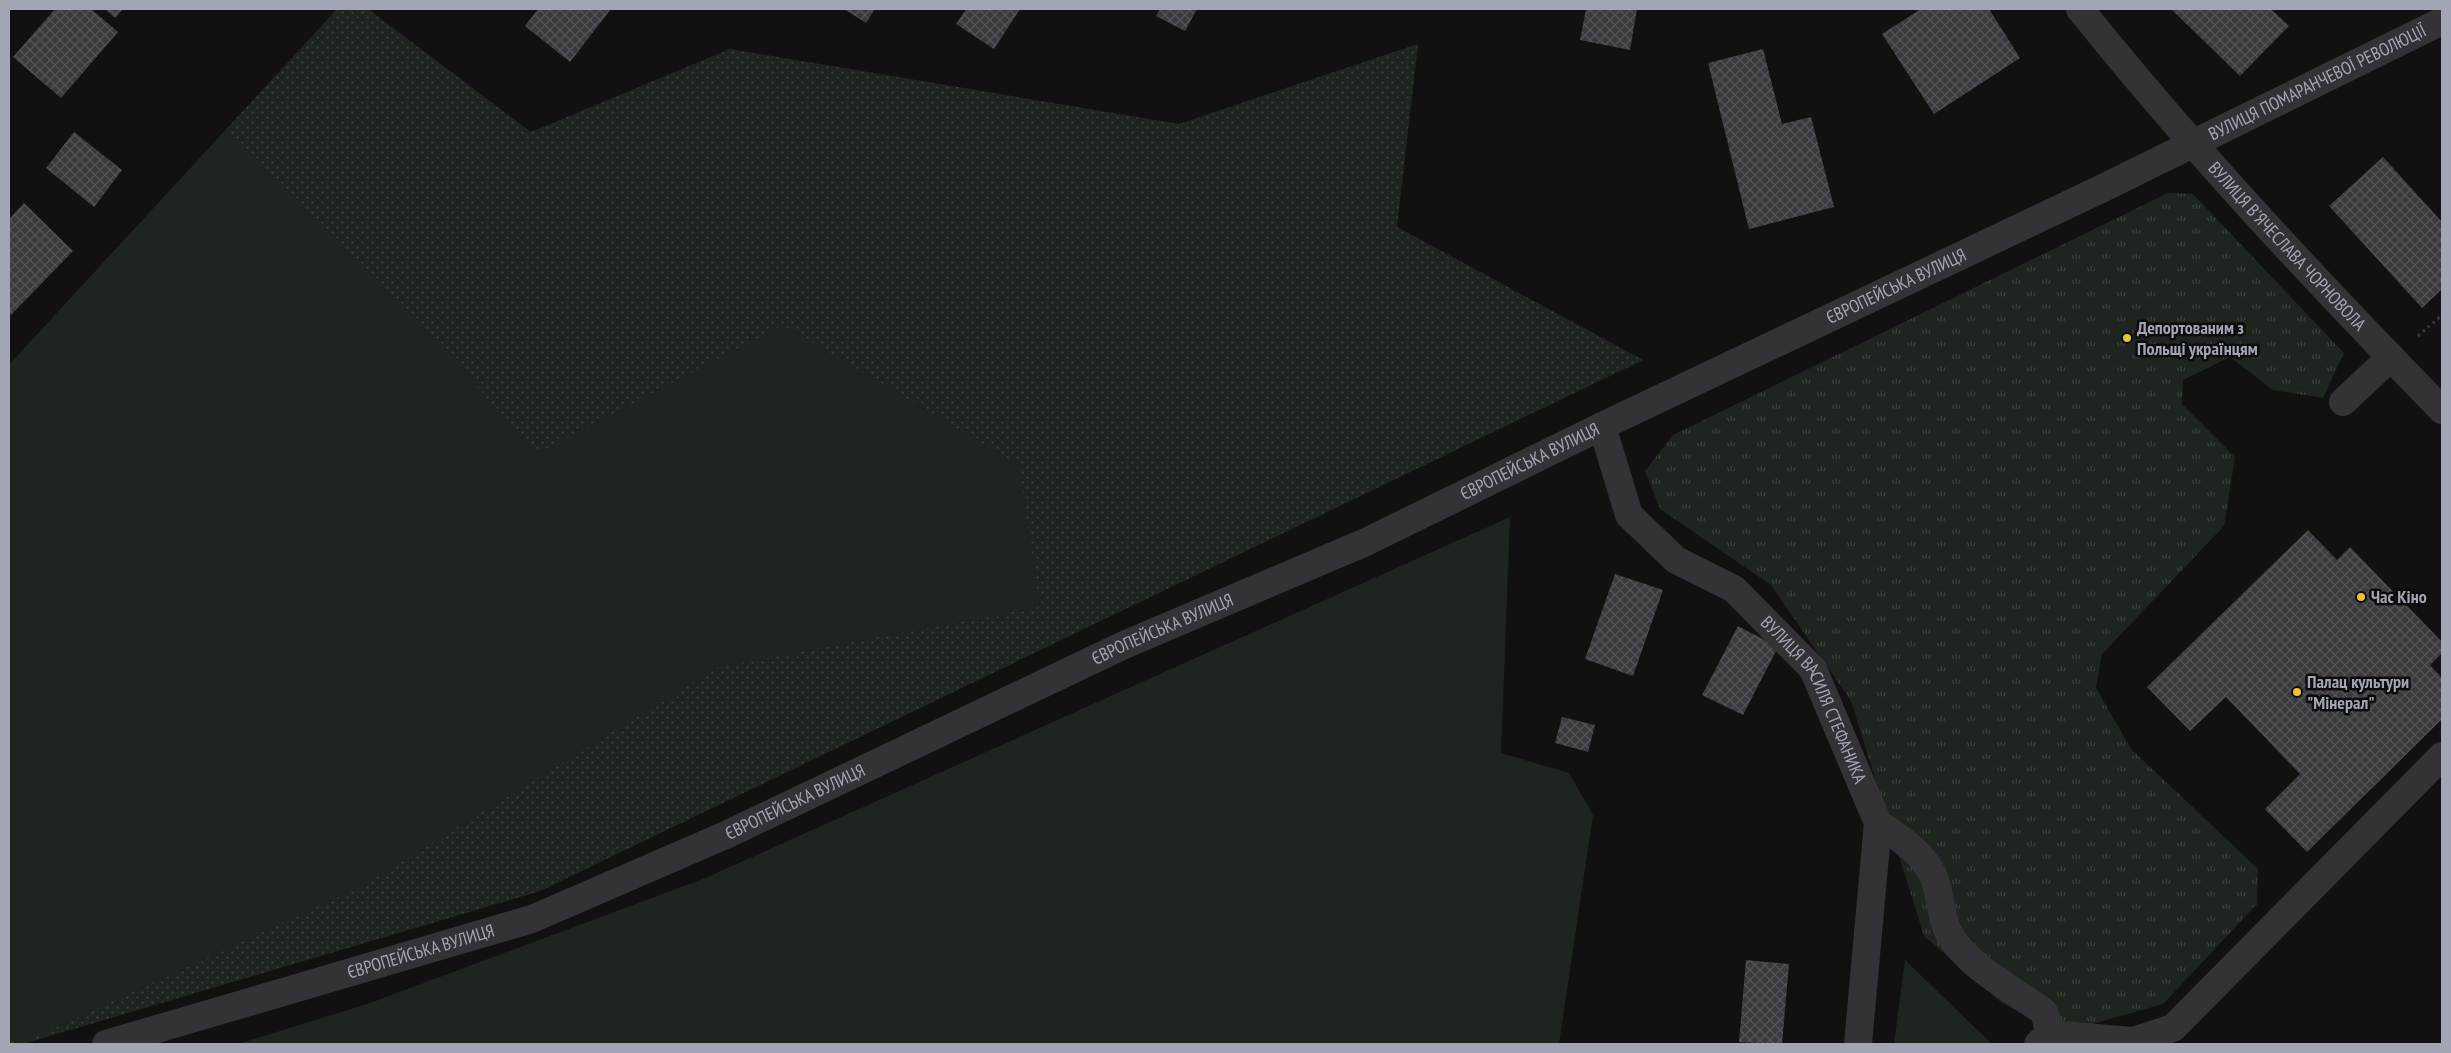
<svg xmlns="http://www.w3.org/2000/svg" width="2451" height="1053" font-family="'PT Sans Narrow',sans-serif">
  <style>
    .grass { fill: url(#grass-dots) }
    .park { fill: url(#park-tufts) }
    .garden { fill: #1d251e }
    .building { fill: url(#building-cross-hatch) }
    .lines { fill: none; stroke-linecap: round; stroke-linejoin: round }
    .path { stroke: #38393e; stroke-width: 3; stroke-dasharray: 2.5 4; stroke-linecap: butt }
    .minor { stroke: #323237; stroke-width: 28 }
    .poi-dot { fill: #efc12c; stroke: #0c0c0d; stroke-width: 2 }
    .labels { text-anchor: middle; stroke-width: 5; stroke-linejoin: round; paint-order: stroke }
    .street-label { font-size: 18px; fill: #a2a5b3; stroke: #0c0c0d }
    .poi-label { font-size: 18px; font-weight: bold; fill: #a2a5b3; stroke: #0c0c0d; text-anchor: start }
  </style>
  <defs>
    <pattern id="grass-dots" width="8" height="8" patternUnits="userSpaceOnUse" patternTransform="scale(1.25)"><rect width="8" height="8" fill="#1d251e"/><path d="M2 2h.1M6 6h.1" fill="none" stroke="#3b423c" stroke-width="1.8" stroke-linecap="round"/></pattern>
    <pattern id="park-tufts" width="24" height="20" patternUnits="userSpaceOnUse" patternTransform="scale(1.25)"><rect width="24" height="20" fill="#1d251e"/><path d="M3 7l-1-3M5 7V3M7 7l1-3M15 17l-1-3M17 17v-4M19 17l1-3" fill="none" stroke="#3b423c"/></pattern>
    <pattern id="building-cross-hatch" width="8" height="8" patternUnits="userSpaceOnUse" patternTransform="scale(1.25)"><rect width="8" height="8" fill="#3b3b3f"/><path d="M0 0l8 8M0 8l8-8" fill="none" stroke="#545458"/></pattern>
  </defs>
  <rect width="100%" height="100%" fill="#111112"/>
  <path class="grass" d="M337,9H368L531,132L730,49L1179,124L1418,44L1397,227L1643,360L540,891L23,1044H9V365Z"/>
  <path class="park" d="M2168,193L2193,194L2344,353L2323,398L2273,390L2230,357L2183,380L2182,404L2235,457L2224,526L2102,654L2096,688L2131,749L2258,869L2257,904L2163,1004L2064,1032L2003,1004L1924,936L1851,701L1771,585L1660,509L1645,471L1673,435Z"/>
  <path class="garden" d="M224,132L467,375L536,454L783,325L1019,465L1040,607L719,667L360,887L21,1044H15L9,1038V365Z
    M1510,517L1501,753L1569,773L1593,815L1559,1044H238L370,1003L703,879Z
    M1905,960L1992,1044H1894Z"/>
  <path class="building" d="M55,9H91L118,32L61,98L13,57Z
    M105,9H123L115,18Z
    M538,9H611L570,62L525,26Z
    M844,9H875L866,23Z
    M966,9H1020L994,49L956,24Z
    M1160,9H1197L1185,31L1156,16Z
    M1586,9H1637L1630,50L1580,40Z
    M1921,9H1989L2020,58L1934,114L1882,34Z
    M2171,9H2271L2289,26L2240,76Z
    M1763,49L1782,124L1811,117L1834,207L1749,229L1708,63Z
    M74,132L122,170L94,207L46,168Z
    M2383,157L2442,222V289L2422,308L2329,206Z
    M24,203L73,251L11,315L9,313V219Z
    M2308,530L2337,560L2350,547L2442,642V653L2430,665L2442,678V719L2307,852L2265,809L2300,774L2226,697L2190,731L2147,687Z
    M1615,574L1663,590L1633,676L1585,659Z
    M1738,626L1778,647L1743,715L1702,695Z
    M1562,717L1595,725L1588,752L1555,743Z
    M1746,960L1789,964L1782,1044L1739,1042Z"/>
  <g class="lines">
    <path class="path" d="M2418,336L2442,315"/>
    <g class="minor">
      <path id="s1" d="M2080,9C2193,150 2316,281 2442,410"/>
      <path d="M2343,402L2391,357"/>
      <path id="s2" d="M1602,426L1629,515L1676,560L1734,589L1813,669L1878,823L1858,1044"/>
      <path d="M1878,823C1900,838 1928,856 1936,883C1942,904 1941,926 1956,944C1979,973 2015,991 2044,1012L2050,1034"/>
      <path id="s3" d="M106,1044L532,919L728,834L1124,645L1366,542L1602,426L2101,189L2442,21"/>
      <path d="M2038,1044L2050,1034L2133,1041L2173,1028L2442,756"/>
    </g>
  </g>
  <g class="poi-dot">
    <circle cx="2127" cy="338" r="5"/>
    <circle cx="2361" cy="597" r="5"/>
    <circle cx="2297" cy="692" r="5"/>
  </g>
  <g class="labels">
    <g class="street-label">
      <text dy="6" stroke="none"><textPath href="#s3" startOffset="2416">ВУЛИЦЯ ПОМАРАНЧЕВОЇ РЕВОЛЮЦІЇ</textPath></text>
      <text dy="6" stroke="none"><textPath href="#s1" startOffset="315">ВУЛИЦЯ В'ЯЧЕСЛАВА ЧОРНОВОЛА</textPath></text>
      <text dy="6" stroke="none"><textPath href="#s3" startOffset="1948">ЄВРОПЕЙСЬКА ВУЛИЦЯ</textPath></text>
      <text dy="6" stroke="none"><textPath href="#s3" startOffset="1542">ЄВРОПЕЙСЬКА ВУЛИЦЯ</textPath></text>
      <text dy="6" stroke="none"><textPath href="#s3" startOffset="1138">ЄВРОПЕЙСЬКА ВУЛИЦЯ</textPath></text>
      <text dy="6" stroke="none"><textPath href="#s2" startOffset="362">ВУЛИЦЯ ВАСИЛЯ СТЕФАНИКА</textPath></text>
      <text dy="6" stroke="none"><textPath href="#s3" startOffset="732">ЄВРОПЕЙСЬКА ВУЛИЦЯ</textPath></text>
      <text dy="6" stroke="none"><textPath href="#s3" startOffset="328">ЄВРОПЕЙСЬКА ВУЛИЦЯ</textPath></text>
    </g>
    <g class="poi-label">
      <text x="2137" y="334">Депортованим з<tspan x="2137" dy="21">Польщі українцям</tspan></text>
      <text x="2371" y="603">Час Кіно</text>
      <text x="2307" y="688">Палац культури<tspan x="2307" dy="21">"Мінерал"</tspan></text>
    </g>
  </g>
  <rect width="2451" height="1053" fill="none" stroke="#a2a5b3" stroke-width="20"/>
</svg>
